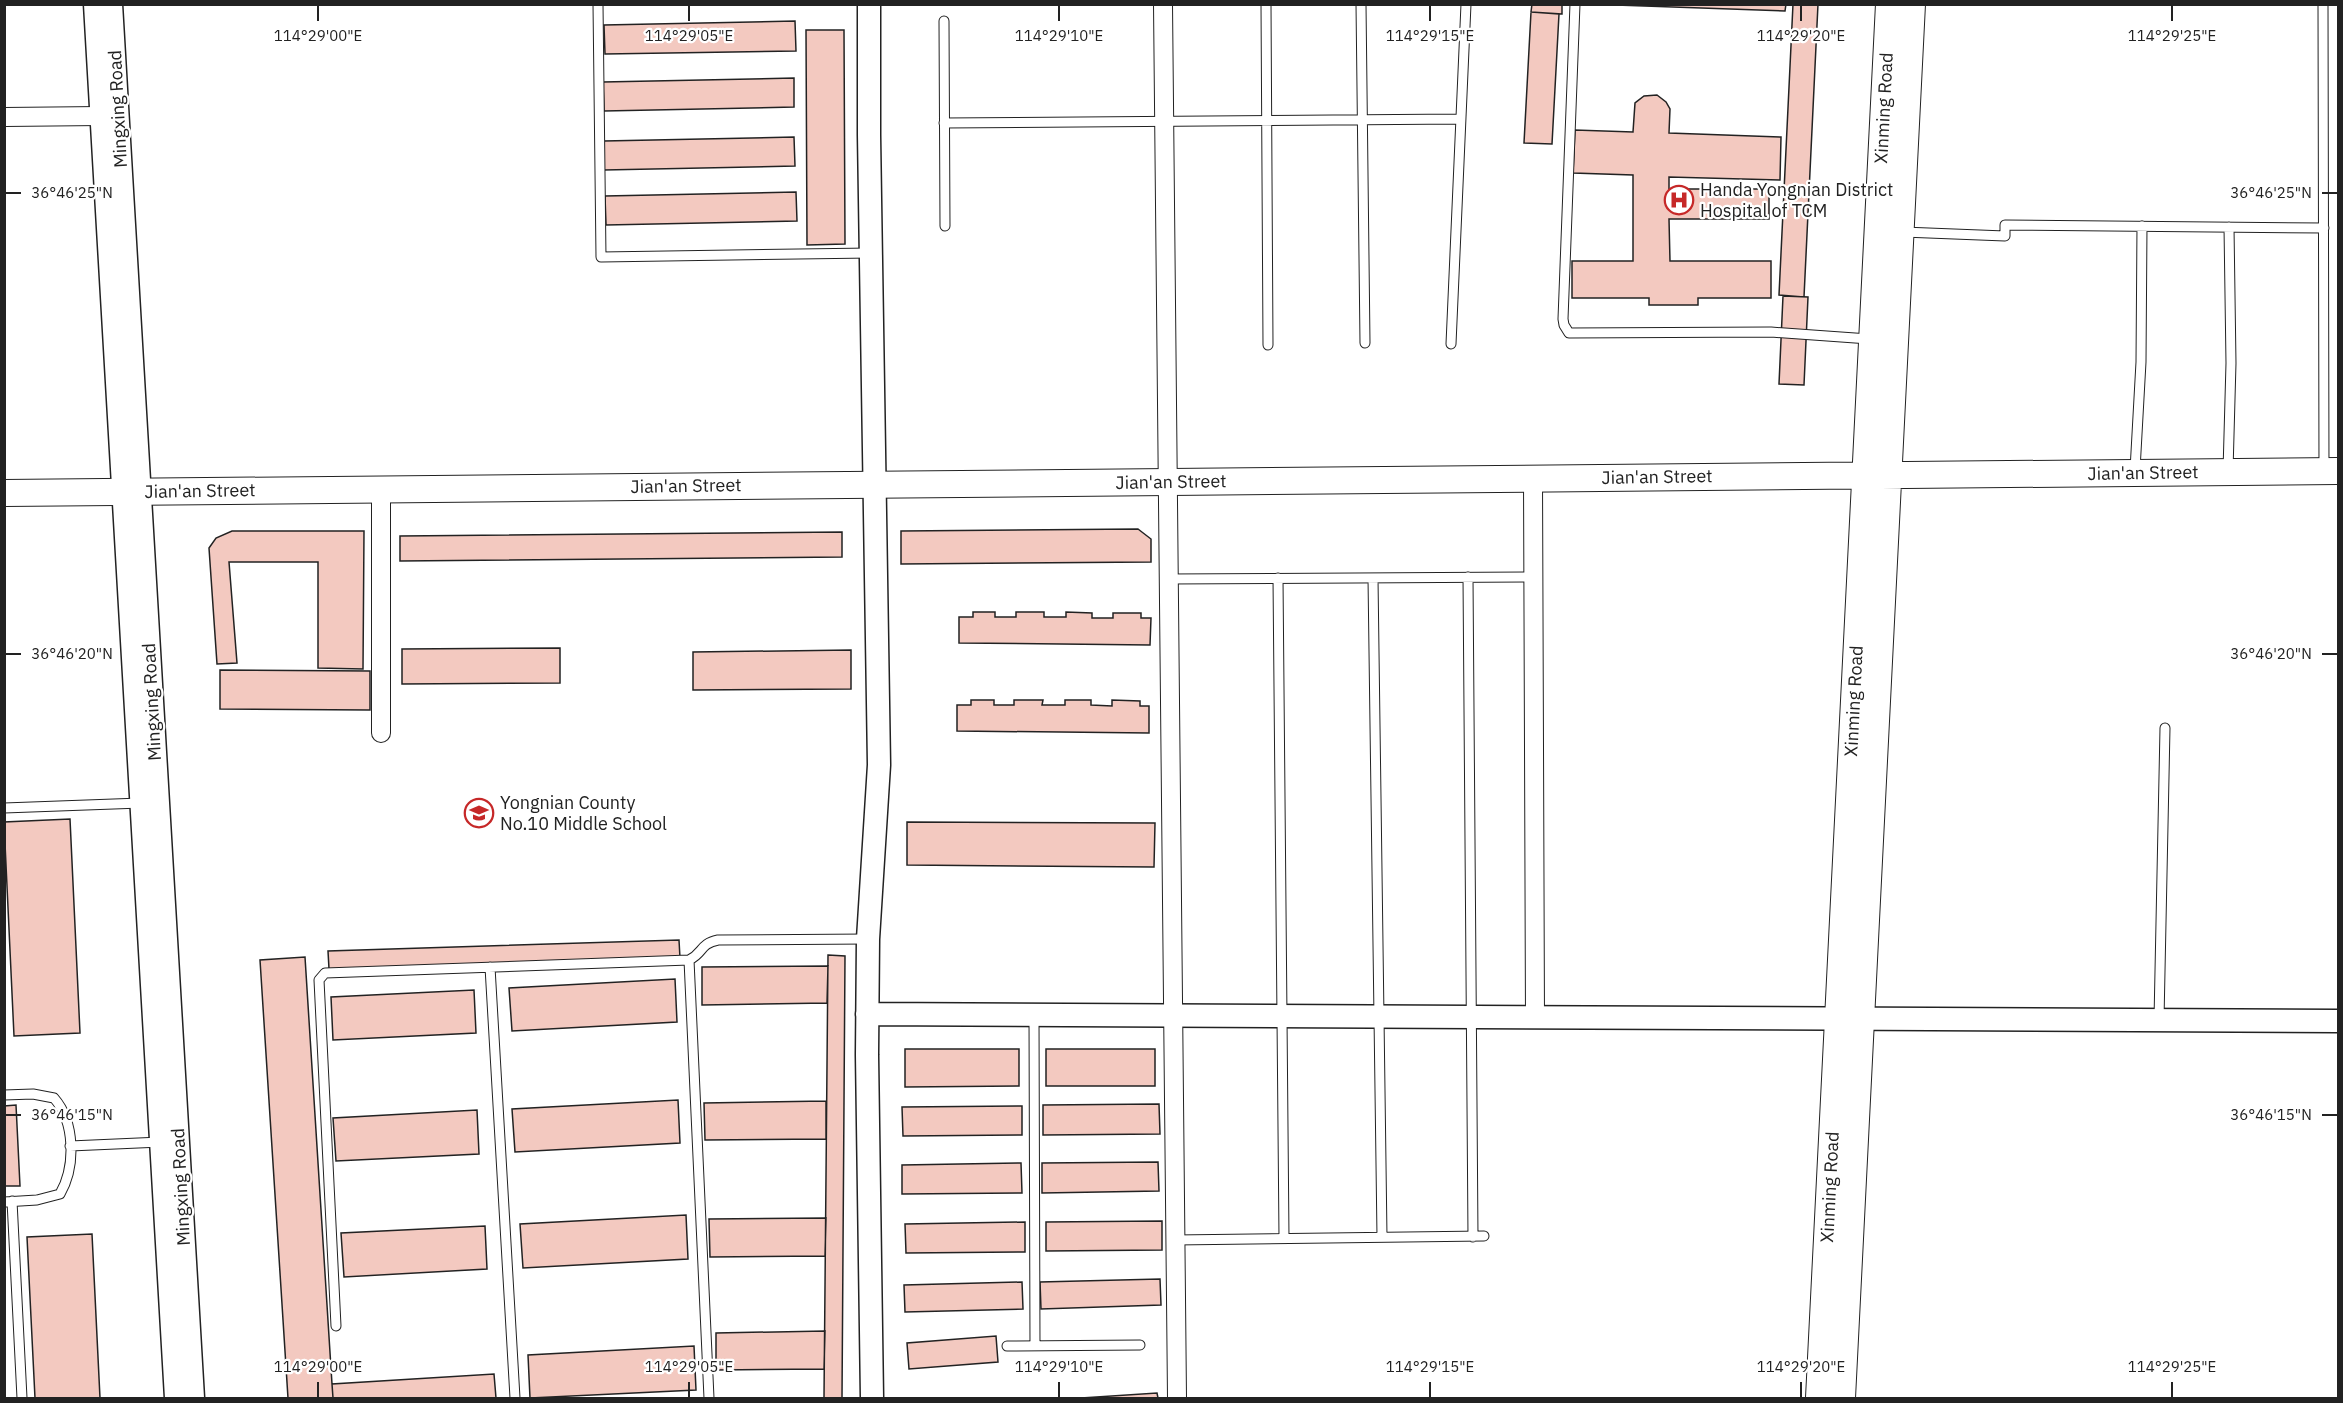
<svg xmlns="http://www.w3.org/2000/svg" width="2343" height="1403" font-family="'IBM Plex Sans',sans-serif">
  <style>
    .building { fill: #f3c9c0; stroke: #222; stroke-width: 1.5 }
    .lines { fill: none; stroke-linecap: round; stroke-linejoin: round }
    .service-casing { stroke: #222; stroke-width: 11 }
    .minor-casing { stroke: #222; stroke-width: 20 }
    .tertiary-casing { stroke: #222; stroke-width: 25 }
    .secondary-casing { stroke: #222; stroke-width: 28 }
    .service { stroke: #fff; stroke-width: 9 }
    .minor { stroke: #fff; stroke-width: 18 }
    .tertiary { stroke: #fff; stroke-width: 22 }
    .secondary { stroke: #fff; stroke-width: 26 }
    .ticks { fill: none; stroke: #222; stroke-width: 2 }
    .labels { text-anchor: middle; stroke-width: 4.5; stroke-linejoin: round; paint-order: stroke }
    .street-label { font-size: 18px; fill: #222; stroke: #fff }
    .poi-label { font-size: 18px; fill: #222; stroke: #fff; text-anchor: start }
    .ticks-label { font-size: 15px; text-anchor: middle; fill: #222; stroke: #fff; stroke-width: 4.5; stroke-linejoin: round; paint-order: stroke }
  </style>
  <rect width="100%" height="100%" fill="#fff"/>
  <path class="building" d="M1532,4H1562V14L1531,12Z
    M1587,4H1786L1785,11Z
    M1793,4H1818L1804,297L1779,295Z
    M1531,12L1559,14L1552,144L1524,143Z
    M795,21L796,51L605,54L604,25Z
    M806,30H844L845,244L807,245Z
    M794,78V107L604,111L603,82Z
    M1657,95L1666,102L1670,109L1669,133L1781,137L1780,180L1669,177V189H1769V219H1669L1670,261H1771V298H1698V305H1649V298H1572V261H1633V175L1573,173L1575,130L1633,132L1635,103L1644,96Z
    M794,137L795,166L604,170V141Z
    M796,192L797,221L606,225L605,196Z
    M1783,296L1808,297L1804,385L1779,384Z
    M1138,529L1151,539V562L901,564V531Z
    M232,531H364L363,669L318,668V562H229L237,663L217,664L209,548L216,538Z
    M842,532V557L400,561V536Z
    M973,612H995V617H1016V612H1044V617H1066V612L1092,613V618H1113V613H1141V618H1151L1150,645L959,643V617H973Z
    M560,648V683L402,684V649Z
    M851,650V689L693,690V652Z
    M220,670L370,671V710L220,709Z
    M971,700H994V705H1014V700H1043L1042,705H1065V700H1091V705L1112,706V700L1140,701V706H1149V733L957,731V705H971Z
    M70,819L80,1033L14,1036L4,822Z
    M907,822L1155,823L1154,867L907,865Z
    M679,940L680,958L329,969L328,951Z
    M828,955L845,956L842,1398H824Z
    M305,957L332,1384L333,1398H288L260,960Z
    M828,966L827,1003L702,1005V967Z
    M675,979L677,1022L512,1031L509,988Z
    M474,990L476,1033L333,1040L331,997Z
    M905,1049H1019V1086L905,1087Z
    M1046,1049H1155V1086H1046Z
    M678,1100L680,1143L515,1152L512,1109Z
    M826,1101V1139L705,1140L704,1103Z
    M1159,1104L1160,1134L1043,1135V1105Z
    M16,1105L20,1186H4V1106Z
    M1022,1106V1135L903,1136L902,1107Z
    M477,1110L479,1154L336,1161L333,1118Z
    M1158,1162L1159,1191L1042,1193V1163Z
    M1021,1163L1022,1193L902,1194V1165Z
    M686,1215L688,1259L523,1268L520,1224Z
    M826,1218L825,1256L710,1257L709,1219Z
    M1162,1221V1250L1046,1251V1222Z
    M1025,1222V1252L906,1253L905,1224Z
    M485,1226L487,1269L344,1277L341,1233Z
    M92,1234L100,1398H35L27,1237Z
    M1160,1279L1161,1305L1041,1309L1040,1282Z
    M1022,1282L1023,1309L905,1312L904,1285Z
    M825,1331L824,1369L716,1370V1333Z
    M996,1336L998,1362L909,1369L907,1343Z
    M694,1346L696,1390L530,1398L528,1355Z
    M494,1374L496,1398H333L332,1384Z
    M1157,1393L1158,1398H1081Z"/>
  <g class="lines">
    <g class="service-casing">
      <path id="service" d="M598,4L601,257L871,253
        M1266,4L1268,345
        M1361,4L1365,343
        M1575,4L1563,319L1564,325L1569,333L1771,332L1869,339
        M2323,4L2324,470
        M944,21L945,226
        M944,123L1460,119
        M1903,232L2005,236V225L2324,228
        M1451,344L1466,4
        M2135,470L2141,362L2142,226
        M2228,471L2231,363L2229,227
        M1468,577L1473,1237
        M1278,578L1284,1238
        M1373,578L1382,1237
        M1168,579L1532,577
        M4,808L141,803
        M689,960L709,1398
        M490,967L515,1398
        M1034,1015L1035,1346
        M2159,1020L2165,728
        M4,1095L33,1094L54,1098C75,1122 76,1166 60,1194L37,1200L4,1202
        M70,1146L161,1142
        M12,1201L22,1398
        M1175,1240L1484,1236
        M336,1326L319,980L325,973L689,960C704,953 699,944 718,940L868,939
        M1007,1346L1140,1345"/>
    </g>
    <g class="minor-casing">
      <path id="minor" d="M1163,4L1177,1398
        M4,117L101,116
        M1533,479L1535,1017
        M381,489V733"/>
    </g>
    <g class="tertiary-casing">
      <path id="tertiary" d="M95,4L176,1398
        M111,4L193,1398
        M869,4V135L879,765L868,939L867,1055L872,1398
        M867,1014L2338,1021"/>
    </g>
    <g class="secondary-casing">
      <path id="secondary" d="M4,493L2338,471
        M1819,1398L1889,4
        M1842,1398L1912,4"/>
    </g>
    <use href="#service" class="service"/>
    <use href="#minor" class="minor"/>
    <use href="#tertiary" class="tertiary"/>
    <use href="#secondary" class="secondary"/>
  </g>
  <path class="ticks" d="M318,6V21M689,6V21M1059,6V21M1430,6V21M1801,6V21M2172,6V21M6,193H21M2322,193H2337M6,654H21M2322,654H2337M6,1115H21M2322,1115H2337M318,1382V1397M689,1382V1397M1059,1382V1397M1430,1382V1397M1801,1382V1397M2172,1382V1397"/>
  <defs>
    <g id="hospital-ring" transform="scale(1.5)"><circle r="9.5" fill="#fff" stroke="#c62828" stroke-width="1.5"/><path d="M-5-5h3v3.5h4V-5h3V5h-3V1.5h-4V5h-3Z" fill="#c62828"/></g>
    <g id="school-ring" transform="scale(1.5)"><circle r="9.5" fill="#fff" stroke="#c62828" stroke-width="1.5"/><path d="M0-5L7-2L0 1L-7-2ZM-4 1L0 2.5L4 1V4Q0 6-4 4Z" fill="#c62828"/></g>
  </defs>
  <g fill-rule="evenodd">
    <use href="#hospital-ring" x="1679" y="200"/>
    <use href="#school-ring" x="479" y="813"/>
  </g>
  <g class="labels">
    <g class="street-label">
      <text transform="translate(1884 108) rotate(-87)" y="6">Xinming Road</text>
      <text transform="translate(118 109) rotate(-93)" y="6">Mingxing Road</text>
      <text transform="translate(2143 473) rotate(-1)" y="6">Jian'an Street</text>
      <text transform="translate(1657 477) rotate(-1)" y="6">Jian'an Street</text>
      <text transform="translate(1171 482) rotate(-1)" y="6">Jian'an Street</text>
      <text transform="translate(686 486) rotate(-1)" y="6">Jian'an Street</text>
      <text transform="translate(200 491) rotate(-1)" y="6">Jian'an Street</text>
      <text transform="translate(1854 701) rotate(-87)" y="6">Xinming Road</text>
      <text transform="translate(152 702) rotate(-93)" y="6">Mingxing Road</text>
      <text transform="translate(181 1187) rotate(-93)" y="6">Mingxing Road</text>
      <text transform="translate(1830 1187) rotate(-87)" y="6">Xinming Road</text>
    </g>
    <g class="poi-label">
      <text x="1700" y="196">Handa Yongnian District<tspan x="1700" dy="21">Hospital of TCM</tspan></text>
      <text x="500" y="809">Yongnian County<tspan x="500" dy="21">No.10 Middle School</tspan></text>
    </g>
  </g>
  <g class="ticks-label">
    <text x="318" y="41">114°29'00"E</text>
    <text x="689" y="41">114°29'05"E</text>
    <text x="1059" y="41">114°29'10"E</text>
    <text x="1430" y="41">114°29'15"E</text>
    <text x="1801" y="41">114°29'20"E</text>
    <text x="2172" y="41">114°29'25"E</text>
    <text x="72" y="198">36°46'25"N</text>
    <text x="2271" y="198">36°46'25"N</text>
    <text x="72" y="659">36°46'20"N</text>
    <text x="2271" y="659">36°46'20"N</text>
    <text x="72" y="1120">36°46'15"N</text>
    <text x="2271" y="1120">36°46'15"N</text>
    <text x="318" y="1372">114°29'00"E</text>
    <text x="689" y="1372">114°29'05"E</text>
    <text x="1059" y="1372">114°29'10"E</text>
    <text x="1430" y="1372">114°29'15"E</text>
    <text x="1801" y="1372">114°29'20"E</text>
    <text x="2172" y="1372">114°29'25"E</text>
  </g>
  <rect width="2343" height="1403" fill="none" stroke="#222222" stroke-width="12"/>
</svg>
